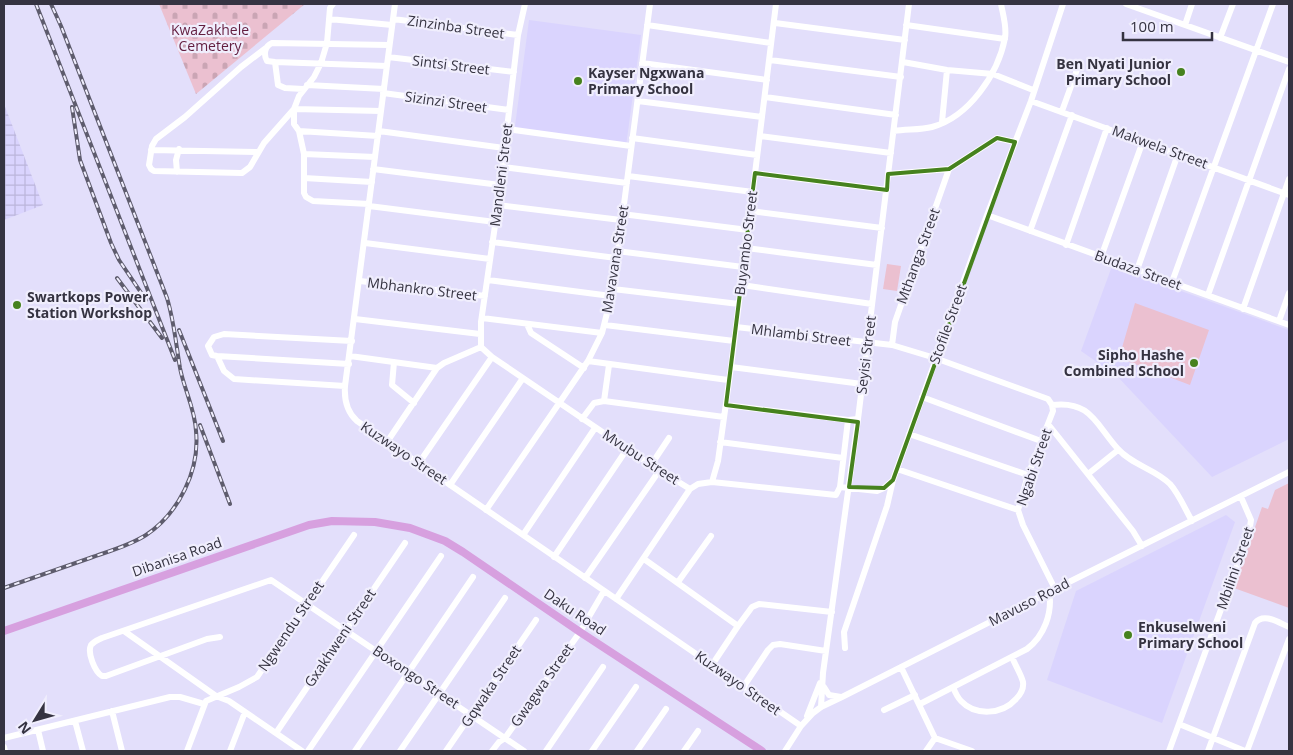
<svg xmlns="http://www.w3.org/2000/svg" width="1293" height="755" font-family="'Open Sans',sans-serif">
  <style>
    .built { fill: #dad4fe }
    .industrial { fill: url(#industrial-grid) }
    .cemetery { fill: url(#cemetery-stones) }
    .pitch { fill: #ebc0d0 }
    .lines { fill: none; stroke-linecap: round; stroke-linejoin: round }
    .minor { stroke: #fff; stroke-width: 6 }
    .major { stroke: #d7a0df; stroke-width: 8 }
    .rail-casing { stroke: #5e5c6d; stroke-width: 4 }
    .rail { stroke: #f0eefd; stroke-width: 2; stroke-dasharray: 5.5; stroke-linecap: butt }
    .marked { fill: none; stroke: #46821e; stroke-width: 4; stroke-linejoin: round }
    .poi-dot { fill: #46821e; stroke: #f0eefd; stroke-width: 2 }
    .labels { text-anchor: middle; stroke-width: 4.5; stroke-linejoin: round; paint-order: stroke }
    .street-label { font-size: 14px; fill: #353341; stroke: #f0eefd }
    .park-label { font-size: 14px; fill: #631d3f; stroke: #f0eefd }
    .poi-label { font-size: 14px; font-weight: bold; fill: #353341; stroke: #f0eefd; text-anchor: start }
  </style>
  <defs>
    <pattern id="industrial-grid" width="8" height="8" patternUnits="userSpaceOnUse" patternTransform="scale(1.25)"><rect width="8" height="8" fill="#dad4fe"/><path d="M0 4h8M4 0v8" fill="none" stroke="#bcb6db"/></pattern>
    <pattern id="cemetery-stones" width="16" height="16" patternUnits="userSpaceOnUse" patternTransform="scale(1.25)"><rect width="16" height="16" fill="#ebc0d0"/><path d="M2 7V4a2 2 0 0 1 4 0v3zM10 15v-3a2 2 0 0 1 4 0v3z" fill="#caa5b4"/></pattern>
  </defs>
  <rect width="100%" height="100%" fill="#e3dffb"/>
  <path class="built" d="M529,20L641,35L626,146L519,131L515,126Z
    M1112,266L1289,330V439L1212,477L1117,376L1081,351Z
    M1226,515L1235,522L1162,723L1047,680L1076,591Z"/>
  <path class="industrial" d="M4,104L43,205L4,220Z"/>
  <path class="cemetery" d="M159,4H305L196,94Z"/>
  <path class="pitch" d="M887,264L901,266L897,291L883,289Z
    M1135,303L1209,330L1190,385L1119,358Z
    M1289,483V608L1234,588L1262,507L1268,509L1275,490Z"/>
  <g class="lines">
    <path class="minor" d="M333,4L330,8L327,43L321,63L314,77L299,96L294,109V124L299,131L304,154V193L306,197L313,201L369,204
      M395,4L345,386C344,400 347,412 357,421L801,726
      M1126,4L1289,62
      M329,19L392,25
      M393,19L518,35
      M775,23L905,40
      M647,25L771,43
      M906,25L1005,39
      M1185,25L1192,4
      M1220,38L1233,4
      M266,48L241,67L185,117L156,139L152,146L149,165L151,169L154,171L242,173L250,167L264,143L294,109L381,111
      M388,57L514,72
      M770,60L901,77
      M275,62L278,85L285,88L303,89
      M903,62L947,70L993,74L1033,90
      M642,63L767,80
      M387,66L275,62L267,61C263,54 265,46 272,43L389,45
      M307,85L384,89
      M383,93L509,110
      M765,97L896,115
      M638,101L762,117
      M1031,101L1289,195
      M1062,111L1078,67
      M942,122L947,70
      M507,129L631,146
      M299,131L378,136
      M379,131L504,148
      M894,131C906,129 920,130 932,127C969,117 998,74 1005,38C1007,27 1003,15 1001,4
      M760,136L891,153
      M632,138L757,155
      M151,150L257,152
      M304,154L375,157
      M503,167L627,183
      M373,169L500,185
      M177,172L176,160L179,149
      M755,173L887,190
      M888,174L949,169L997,138L1015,142
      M628,176L753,192
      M304,178L372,182
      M498,205L621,220
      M369,206L495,222
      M751,211L882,228
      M622,214L748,230
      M987,215L1289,325
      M1030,231L1072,115
      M492,242L616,258
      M365,243L490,259
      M1066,245L1107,128
      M746,248L877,265
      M617,251L743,267
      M1101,257L1143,141
      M1137,270L1178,154
      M488,280L611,296
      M360,281L485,296
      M1172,282L1273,4
      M742,285L872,304
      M613,289L739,304
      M1208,295L1289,69
      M1243,309L1289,179
      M482,318L602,333
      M355,319L480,334
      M1279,321L1289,293
      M527,324L531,333L584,368
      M605,325L734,341
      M736,327L892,345L935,358L1048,399L1052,405L1053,411L1028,475L1018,510L1023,525L1055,589
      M892,345L895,322L949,169
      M481,347L492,357L651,465L690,489L698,484L712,482L836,495L840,487L877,491L884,488L893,480
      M481,347V322L498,205L518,35L525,4
      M217,356L224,371L234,379L345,386
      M350,356L437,368L444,363L481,347
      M588,361L728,380
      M394,362L392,385L414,403
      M349,364L217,356L212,355L208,346L214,337L224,334L352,341
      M609,365L604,401L724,417
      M731,367L862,384
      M922,397L1041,441
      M726,405L848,420L858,419
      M1052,405C1091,400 1096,425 1118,449C1132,465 1155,469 1170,484C1179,494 1185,509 1192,521
      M582,419L594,403L604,401
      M1048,424L1133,531L1142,546
      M909,434L1028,475
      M387,442L437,368
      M720,442L843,458
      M419,463L492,357
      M651,465L669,438
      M897,469L1018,510
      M1088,474L1118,450
      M712,482L718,461L731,367L776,4
      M450,485L523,378
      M840,487L848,420
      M486,510L588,361L602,333L613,289L650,4
      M523,535L595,428
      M554,557L627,449
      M644,559L738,626L712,665
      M585,578L659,471
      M678,582L711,536
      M616,599L690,489
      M738,626L752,607L759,604L832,612
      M124,631L216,696L229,701L302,751
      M220,637L207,639L106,676H102C95,672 87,653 91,645C94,641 98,640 102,638L271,580L524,751
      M845,648L844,632L887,506L893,480L987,215L1031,101L1063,4
      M901,667L935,738
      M744,686L768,650L773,645L780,644L826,651
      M824,687L829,695L841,697
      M953,687C955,692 957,697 961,701C975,716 1002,715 1016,699C1020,695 1024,689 1023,682C1021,674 1015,665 1012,657
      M920,704L1027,649C1044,636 1053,613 1049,591
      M821,707L823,673L858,419L909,4
      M884,710L915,695
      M112,711L122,751
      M807,716L820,683
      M75,721L83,751
      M1179,724L1245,751
      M38,730L43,751
      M276,733L405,543
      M4,738L170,697H180L204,704
      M4,747L5,751
      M187,751L206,701L239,687L257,677L354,535
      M230,751L245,712
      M308,751L441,556
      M355,751L473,577
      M400,751L505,598
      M446,751L536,620
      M492,751L499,742L505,738L580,632L604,591
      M546,751L603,667
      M592,751L636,687
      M637,751L666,709
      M684,751L698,731
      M785,751L801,726L813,713L821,707L842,697L1055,589L1289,472
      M926,751L935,738L972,751
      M1169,751L1249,533L1251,520L1241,497
      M1208,751L1255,623C1264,612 1279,623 1289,627
      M1247,751L1289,639"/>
    <path class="major" d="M4,631L309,525L332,521L375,522L410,528L445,541L463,552L580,632L762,751"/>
    <g class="rail-casing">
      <path id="rail" d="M36,4L175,360
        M72,107L80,160L111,243L119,260L146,300
        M117,278L162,338
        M179,330L223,441
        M200,425L230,504
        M4,588C32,578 61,568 90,558C109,551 129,546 146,535C179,513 200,470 196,431C195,409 184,389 180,368C176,344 174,321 167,298L61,26L51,4"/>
    </g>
    <use href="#rail" class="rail"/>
  </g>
  <path class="marked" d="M997,138L1015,142L893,480L884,488L849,487L858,422L726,405L755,173L887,190L888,174L949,169Z"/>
  <g class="poi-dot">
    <circle cx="1181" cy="72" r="5"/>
    <circle cx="578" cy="81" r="5"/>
    <circle cx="17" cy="305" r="5"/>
    <circle cx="1194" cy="363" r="5"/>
    <circle cx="1128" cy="635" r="5"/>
  </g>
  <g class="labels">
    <g class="street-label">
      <text transform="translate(456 27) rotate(8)" y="5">Zinzinba Street</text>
      <text transform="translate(451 65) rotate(7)" y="5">Sintsi Street</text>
      <text transform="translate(446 102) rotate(8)" y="5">Sizinzi Street</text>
      <text transform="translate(1160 147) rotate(20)" y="5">Makwela Street</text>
      <text transform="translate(501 175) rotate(-83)" y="5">Mandleni Street</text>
      <text transform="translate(746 243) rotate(-83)" y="5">Buyambo Street</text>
      <text transform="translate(918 256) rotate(-70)" y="5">Mthanga Street</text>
      <text transform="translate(615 259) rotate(-81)" y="5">Mavavana Street</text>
      <text transform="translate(1138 270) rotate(20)" y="5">Budaza Street</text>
      <text transform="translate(422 289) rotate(7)" y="5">Mbhankro Street</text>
      <text transform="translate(948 324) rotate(-70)" y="5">Stofile Street</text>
      <text transform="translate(801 335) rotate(7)" y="5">Mhlambi Street</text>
      <text transform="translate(866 355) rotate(-83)" y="5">Seyisi Street</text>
      <text transform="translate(404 453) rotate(34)" y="5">Kuzwayo Street</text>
      <text transform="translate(641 457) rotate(33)" y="5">Mvubu Street</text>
      <text transform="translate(1034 467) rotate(-71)" y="5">Ngabi Street</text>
      <text transform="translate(177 557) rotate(-19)" y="5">Dibanisa Road</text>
      <text transform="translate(1235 568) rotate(-71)" y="5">Mbilini Street</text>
      <text transform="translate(1029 602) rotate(-27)" y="5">Mavuso Road</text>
      <text transform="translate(575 612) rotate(34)" y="5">Daku Road</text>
      <text transform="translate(291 626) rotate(-56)" y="5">Ngwendu Street</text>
      <text transform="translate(340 638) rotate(-56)" y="5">Gxakhweni Street</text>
      <text transform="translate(416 677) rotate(34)" y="5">Boxongo Street</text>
      <text transform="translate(738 683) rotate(35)" y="5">Kuzwayo Street</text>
      <text transform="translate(542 685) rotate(-55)" y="5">Gwagwa Street</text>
      <text transform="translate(491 686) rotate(-56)" y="5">Gqwaka Street</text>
    </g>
    <g class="park-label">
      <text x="210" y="35">KwaZakhele<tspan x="210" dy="16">Cemetery</tspan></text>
    </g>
    <g class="poi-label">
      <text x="1171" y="69" text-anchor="end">Ben Nyati Junior<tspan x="1171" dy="16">Primary School</tspan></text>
      <text x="588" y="78">Kayser Ngxwana<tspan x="588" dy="16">Primary School</tspan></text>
      <text x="27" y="302">Swartkops Power<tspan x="27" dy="16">Station Workshop</tspan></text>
      <text x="1184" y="360" text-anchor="end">Sipho Hashe<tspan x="1184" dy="16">Combined School</tspan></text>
      <text x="1138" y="632">Enkuselweni<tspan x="1138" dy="16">Primary School</tspan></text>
    </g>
  </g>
  <rect width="1293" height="755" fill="none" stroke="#353341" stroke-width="10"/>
  <g transform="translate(35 720) rotate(233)" stroke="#f0eefd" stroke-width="4" paint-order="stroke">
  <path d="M0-4L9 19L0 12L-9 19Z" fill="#353341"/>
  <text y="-8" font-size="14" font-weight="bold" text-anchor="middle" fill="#353341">N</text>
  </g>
  <path d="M1123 32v8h89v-8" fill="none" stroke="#353341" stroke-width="2.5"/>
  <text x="1130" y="32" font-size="15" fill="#353341" stroke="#f0eefd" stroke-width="4" paint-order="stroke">100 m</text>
</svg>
